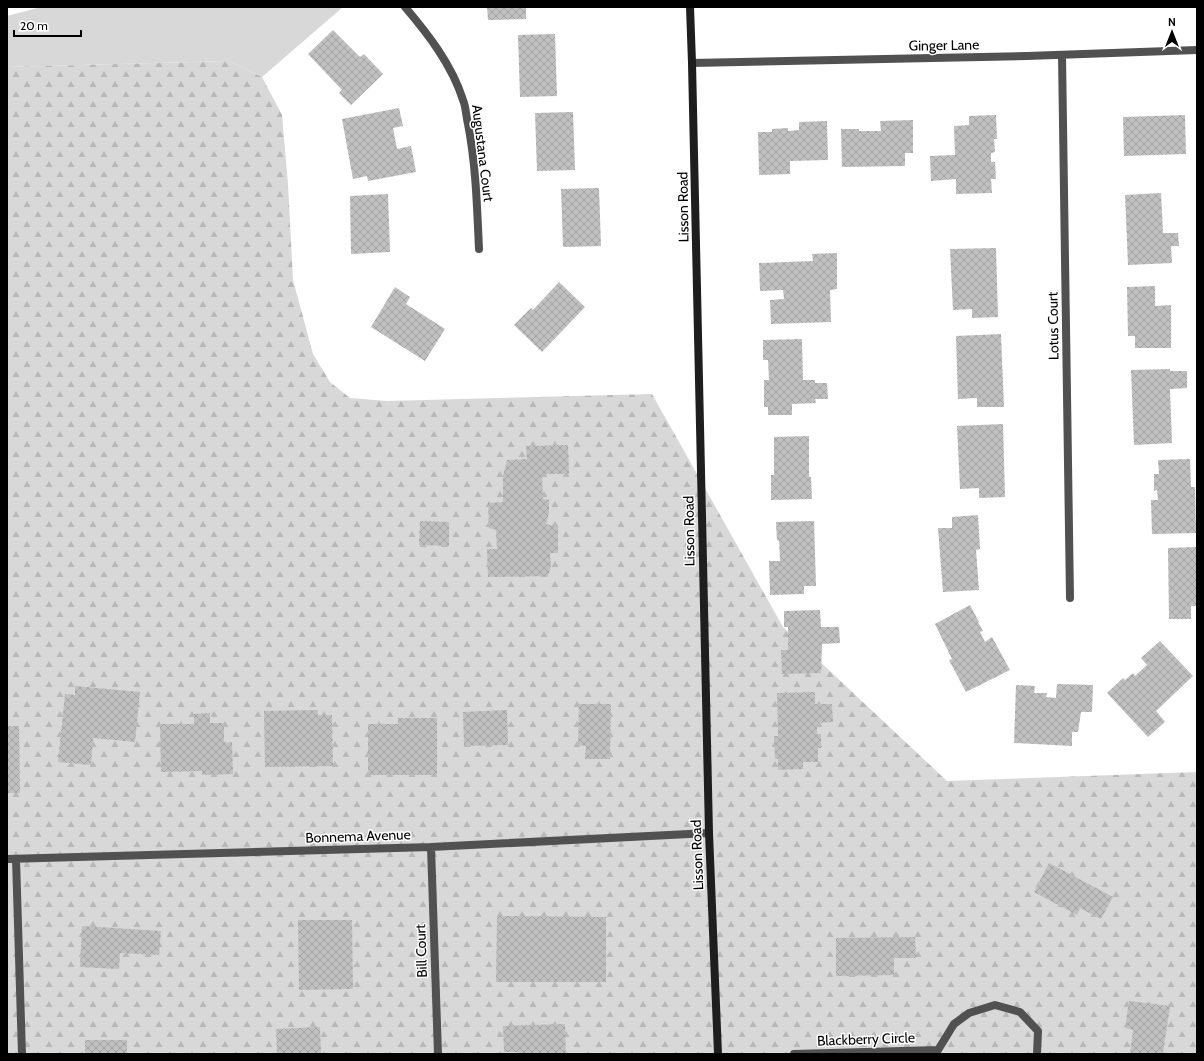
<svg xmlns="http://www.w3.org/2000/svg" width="1204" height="1061" font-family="Cabin,sans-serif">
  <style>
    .green { fill: #d8d8d8 }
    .forest { fill: url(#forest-firs) }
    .building { fill: url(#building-cross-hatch) }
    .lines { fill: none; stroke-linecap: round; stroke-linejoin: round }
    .street { stroke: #515151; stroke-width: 8 }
    .secondary { stroke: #1e1e1e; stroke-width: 8 }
    .labels { text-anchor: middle; stroke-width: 3; stroke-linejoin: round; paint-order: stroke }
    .street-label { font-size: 14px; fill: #000; stroke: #fff }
  </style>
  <defs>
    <pattern id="forest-firs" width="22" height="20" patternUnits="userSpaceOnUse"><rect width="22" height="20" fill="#d8d8d8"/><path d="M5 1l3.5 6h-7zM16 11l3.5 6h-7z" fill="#b8b8b8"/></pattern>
    <pattern id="building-cross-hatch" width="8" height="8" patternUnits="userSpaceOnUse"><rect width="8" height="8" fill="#c0c0c0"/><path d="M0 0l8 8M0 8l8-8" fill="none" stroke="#a3a3a3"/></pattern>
  </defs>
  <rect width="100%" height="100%" fill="#fff"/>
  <path class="green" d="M41,7H343L262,77L229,61L7,67V16Z"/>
  <path class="forest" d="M229,61L262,77L282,115L288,184L293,280L313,354L330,382L350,398L387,401L652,394L783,627L947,781L1197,772V1054H7V67Z"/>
  <path class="building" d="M487,7H526V19L488,20Z
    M333,30L360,57L364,54L383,74L351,105L339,93L342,90L308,54Z
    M555,34L557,96L520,97L518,35Z
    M399,108L403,126L393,128L397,149L411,146L416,172L368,181L367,176L353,179L342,119Z
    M573,112L575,170L537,171L535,113Z
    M996,115L997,139H994L995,152L991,153V162H995L996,179H991L992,193L956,194V179L931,181L930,156L955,155L954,126L969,125V116Z
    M1185,115L1186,154L1124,156L1123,117Z
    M913,120V153H905V166L842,167L841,129H859V131H881L880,121Z
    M827,121L828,160L790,161V174L759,175L758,132H772V129L788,128V131L799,130V122Z
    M599,188L601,246L563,247L561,189Z
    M1161,193L1163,233H1178L1179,246H1171L1172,263L1128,265L1125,195Z
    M388,194L390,252L351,254L350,196Z
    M996,248L998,317L972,318V309L953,310L950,249Z
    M837,253V289L830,290L831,322L771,324L770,300L784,299L783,290L760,291L759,263L813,261L812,254Z
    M559,282L585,307L542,352L514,325L531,308L533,310Z
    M1155,286V306L1171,305V348H1135V336H1128L1127,287Z
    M395,287L410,297L406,304L445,329L425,361L371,327Z
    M1001,334L1004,407H977V398L958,399L956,336Z
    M802,339L803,380H815V383H827L828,399H815L816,403L792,404V415H768V407H764V380H769L768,360H763V340Z
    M1170,369V371H1187V388L1170,389L1172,443L1134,445L1131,370Z
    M1003,424L1005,497L979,498V488L960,489L957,426Z
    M809,436V477H811L812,499L771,500V475H774V437Z
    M568,445L569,474H542L543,499L549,500V513L546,524L558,527V553H550L551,566L548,576L488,577L487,549H497L496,530L489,528L488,503L503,502V476L507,460L527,459L526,446Z
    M1190,459L1191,487H1195L1196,533L1152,534L1151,500H1158L1157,490L1154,491V474H1159L1158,460Z
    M978,515L980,549L976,550L979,590L943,592L938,528H952V517Z
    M420,521L449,522V546L419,545Z
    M814,521L816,586H804V594L770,595L769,561H780L779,540L777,541L776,522Z
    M1197,547V606H1191V619H1169L1168,548Z
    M970,605L979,622H978L983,631L980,632L985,642L992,637L1010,670L966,692L949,660L952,659L935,624Z
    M820,610L821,627H839L840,643L822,644L821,673L782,674L781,650H788V627H784V611Z
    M1160,641L1193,676L1156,711L1165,722L1148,737L1107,693L1123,678L1125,680L1133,673L1135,676L1147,665L1141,658Z
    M1057,684L1093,685L1092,712H1081L1078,732H1072V746L1014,743L1016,685L1035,686L1034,693H1047L1046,697L1056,698Z
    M75,686L140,692L135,742L93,738L91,765L58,762L65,694L75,695Z
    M815,692V704H832L833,722L817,723V734H821V748H818V762H803V769L778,770V759H775L774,736H778L777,693Z
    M579,704H611L610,759H585L586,746L578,745Z
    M318,710V715H332L333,766L265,767L264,711Z
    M507,710L508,745L464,746L463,712Z
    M210,713V723H224V743L232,742L233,774L202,775V771L161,772L160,724H194V714Z
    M398,718H437V775H368V724H398Z
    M7,726H19L20,793H7Z
    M1049,863L1113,897L1101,919L1080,908L1077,915L1034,892Z
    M497,916L606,917V982H496Z
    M298,920H352L353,989L299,990Z
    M82,926L161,931L159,955L120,953L119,969L80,967Z
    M915,937L916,958H894V975L836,976V938Z
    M1129,1001L1170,1006L1163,1054H1130L1133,1030L1125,1028Z
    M565,1024L566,1054H518V1052H504L503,1026Z
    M320,1027L321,1054H277L276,1029Z
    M85,1040H127V1054H85Z"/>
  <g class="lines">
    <path class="street" d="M405,7C428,34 452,65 463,100C466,107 466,116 468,124C476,165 477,207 479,249
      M1062,55L1070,598
      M692,63L1027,56L1197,50
      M431,847L438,1054
      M7,859L431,847L709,833
      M16,859L22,1054
      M938,1050L954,1024L969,1013L995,1005L1020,1012L1038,1031L1037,1054
      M794,1054L938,1050"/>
    <path class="secondary" d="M690,7L692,63L709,833L718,1054"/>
  </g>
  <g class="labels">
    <g class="street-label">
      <text transform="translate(944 45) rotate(-1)" y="5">Ginger Lane</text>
      <text transform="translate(483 153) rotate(83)" y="5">Augustana Court</text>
      <text transform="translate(683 207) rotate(-91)" y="5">Lisson Road</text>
      <text transform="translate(1053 326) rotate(-91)" y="5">Lotus Court</text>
      <text transform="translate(689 531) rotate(-91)" y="5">Lisson Road</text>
      <text transform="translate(358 836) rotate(-2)" y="5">Bonnema Avenue</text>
      <text transform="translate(697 855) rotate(-92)" y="5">Lisson Road</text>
      <text transform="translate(421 951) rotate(-92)" y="5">Bill Court</text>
      <text transform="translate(866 1039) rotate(-2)" y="5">Blackberry Circle</text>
    </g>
  </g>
  <rect width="1204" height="1061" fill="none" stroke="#000000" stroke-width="16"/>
  <g transform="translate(1172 32)" stroke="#ffffff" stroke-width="3" paint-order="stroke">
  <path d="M0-3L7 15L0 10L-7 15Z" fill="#000000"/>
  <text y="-6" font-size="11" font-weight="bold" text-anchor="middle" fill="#000000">N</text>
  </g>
  <path d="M14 30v6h67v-6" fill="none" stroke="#000000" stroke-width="2"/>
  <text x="20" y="30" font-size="12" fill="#000000" stroke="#ffffff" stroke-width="3" paint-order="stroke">20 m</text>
</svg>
